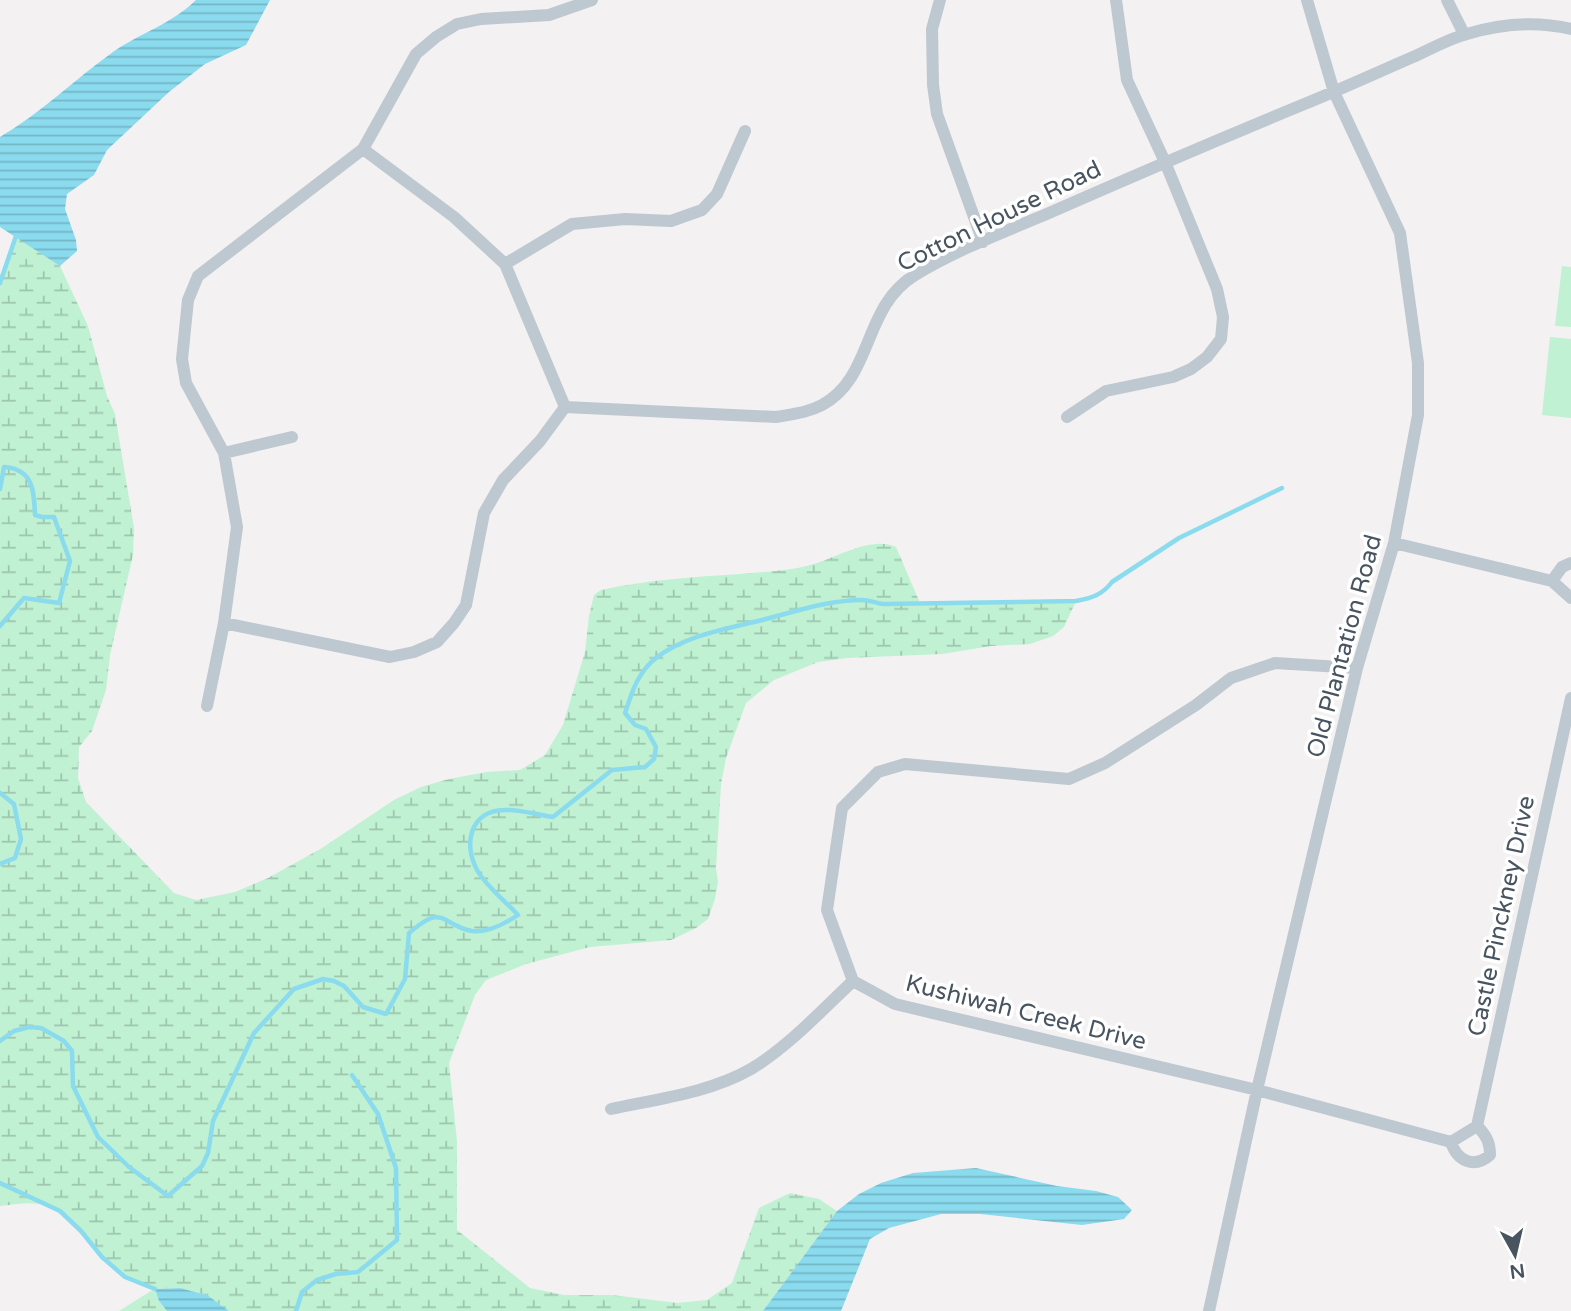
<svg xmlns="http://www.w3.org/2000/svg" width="1571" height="1311" font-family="'Varela Round',sans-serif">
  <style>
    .wetland { fill: url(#wetland-marsh) }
    .pitch { fill: #bff1d2 }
    .water { fill: url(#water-rules) }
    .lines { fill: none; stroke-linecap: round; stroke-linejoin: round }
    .stream { stroke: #8bdbef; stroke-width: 4.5 }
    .street { stroke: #bec8d0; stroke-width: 12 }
    .labels { text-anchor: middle; stroke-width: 7; stroke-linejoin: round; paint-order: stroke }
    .street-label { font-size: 24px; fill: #48545f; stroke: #fff }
  </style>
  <defs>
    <pattern id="wetland-marsh" width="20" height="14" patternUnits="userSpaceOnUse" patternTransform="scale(1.75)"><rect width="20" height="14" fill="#bff1d2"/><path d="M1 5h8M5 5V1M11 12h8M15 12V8" fill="none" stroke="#9dc6ae"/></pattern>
    <pattern id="water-rules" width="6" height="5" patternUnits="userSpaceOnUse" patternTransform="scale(1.75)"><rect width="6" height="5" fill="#8bdbef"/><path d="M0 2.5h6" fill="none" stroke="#74b4c5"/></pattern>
  </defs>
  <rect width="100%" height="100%" fill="#f3f1f1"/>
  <path class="wetland" d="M16,236L60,266L88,326L107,396L115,414L134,528L133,555L110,655L106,690L92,731L79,747L78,778L86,802L174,893L196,900L235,892L268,878L322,848L394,800L421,787L449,779L487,772L520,770L545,755L563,725L585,652L589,616L594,595L601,590C646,580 694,577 740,574C764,572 790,571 814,564C839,557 870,536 896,547L920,603L1076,601L1064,627L1053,636L1030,644L991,646L942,654L847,658L818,662L774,680L746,703L726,758L721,784L716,868L718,882L715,899L708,919L696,928L671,940L590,947L526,964L486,980L475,995L449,1063L457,1142V1230L530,1288L564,1295H612L677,1303L707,1300L732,1283L759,1208L790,1193L819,1199L837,1211L763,1311H229C201,1290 189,1287 155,1289L159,1301L167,1311H119L154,1289C144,1285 132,1282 124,1276C96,1257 74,1207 38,1204C26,1202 12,1205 0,1206V274L4,273Z"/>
  <path class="pitch" d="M1562,266L1571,267V327L1555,326Z
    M1550,337L1571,339V418L1542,415Z"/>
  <path class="water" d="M196,0H270L246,45L205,64L169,92L107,150L94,175L67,194L65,209L76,240L77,251L60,266L0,227V137C41,113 75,79 113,52C140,33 172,24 196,0Z
    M976,1168L1057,1186L1096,1191L1118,1197L1132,1210L1124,1219L1082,1225L980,1214H941L889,1228L870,1239L841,1311H763L837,1211L859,1194L881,1183L913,1173Z
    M180,1288L207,1295L229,1311H167L159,1301L155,1289Z"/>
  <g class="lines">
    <path class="stream" d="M0,283L16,236
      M0,489L4,467C33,469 34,490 35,515L42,517H54L70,561L59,603L24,598L0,626
      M0,793L14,804L21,839L15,858L0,864
      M0,1041L14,1031L29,1027L41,1028L64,1041L72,1051L73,1086L98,1137L129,1167L168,1196L202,1166L208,1153L213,1121L254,1033L294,989L323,979L334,981L344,986L363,1007L386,1014L405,979L409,933C445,902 440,925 472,931C488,933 506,923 518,915C505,901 486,886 477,870C463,844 470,811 504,810C520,809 538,815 553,817L612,770L645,767L654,759L656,747L646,729L635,725L625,713C632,692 638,672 656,658C686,635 727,629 762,620C794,612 828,600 862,600C869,600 876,603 883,604L1076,601C1092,598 1102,595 1112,582L1179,538L1282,488
      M0,1183L60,1211L81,1231L102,1257L125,1277L155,1289
      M296,1311L302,1292L317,1280L336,1274L358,1272L397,1240L396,1168L378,1114L352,1075"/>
    <path class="street" d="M940,0L932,29L933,85L937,114L983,242
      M1447,0L1464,34
      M505,264L572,224L625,219L671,221L702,210L717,194L745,131
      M565,407L776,417C792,414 807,413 822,405C874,377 862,307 915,275C956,250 1004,232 1049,213C1133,176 1217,140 1302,105C1339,90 1376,73 1413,57C1431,49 1448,39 1467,34C1500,24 1537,21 1571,29
      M1067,417L1106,391L1173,377L1191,369L1207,357L1221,339L1223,317L1217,289L1165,162L1127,80L1116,0
      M224,453L292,437
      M1394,543L1552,581L1571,598
      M1552,581L1562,567L1571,563
      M224,623L390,657L414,652L437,642L454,623L466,605L484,513L503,480L540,441L565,407L505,264L454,217L363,149
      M1357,668L1275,663L1231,678L1196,705L1105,763L1069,779L905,764L878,772L842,808L827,910L853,981L895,1004L1257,1090L1451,1142L1477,1126L1571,698
      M207,706L224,623L237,527L224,453L186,383L182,359L188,300L198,276L363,149L416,54L436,37L457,24L481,19L549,15L592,0
      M611,1109C657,1099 709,1093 751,1069C788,1047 822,1010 853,981
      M1451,1142C1457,1161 1474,1169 1490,1155C1490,1142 1486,1135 1477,1126
      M1209,1311L1257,1090L1357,668L1394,543L1418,415V363L1400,233L1334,92L1307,0"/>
  </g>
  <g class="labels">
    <g class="street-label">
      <text transform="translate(999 216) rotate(-26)" y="8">Cotton House Road</text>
      <text transform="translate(1344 646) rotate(-75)" y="8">Old Plantation Road</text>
      <text transform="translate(1501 916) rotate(-78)" y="8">Castle Pinckney Drive</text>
      <text transform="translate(1026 1012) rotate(14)" y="8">Kushiwah Creek Drive</text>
    </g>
  </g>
  <g transform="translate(1515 1255) rotate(172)" stroke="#ffffff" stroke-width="5" paint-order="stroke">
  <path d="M0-5L12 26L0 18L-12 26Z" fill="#48545f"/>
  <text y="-10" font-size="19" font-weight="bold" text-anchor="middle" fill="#48545f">N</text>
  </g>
</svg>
